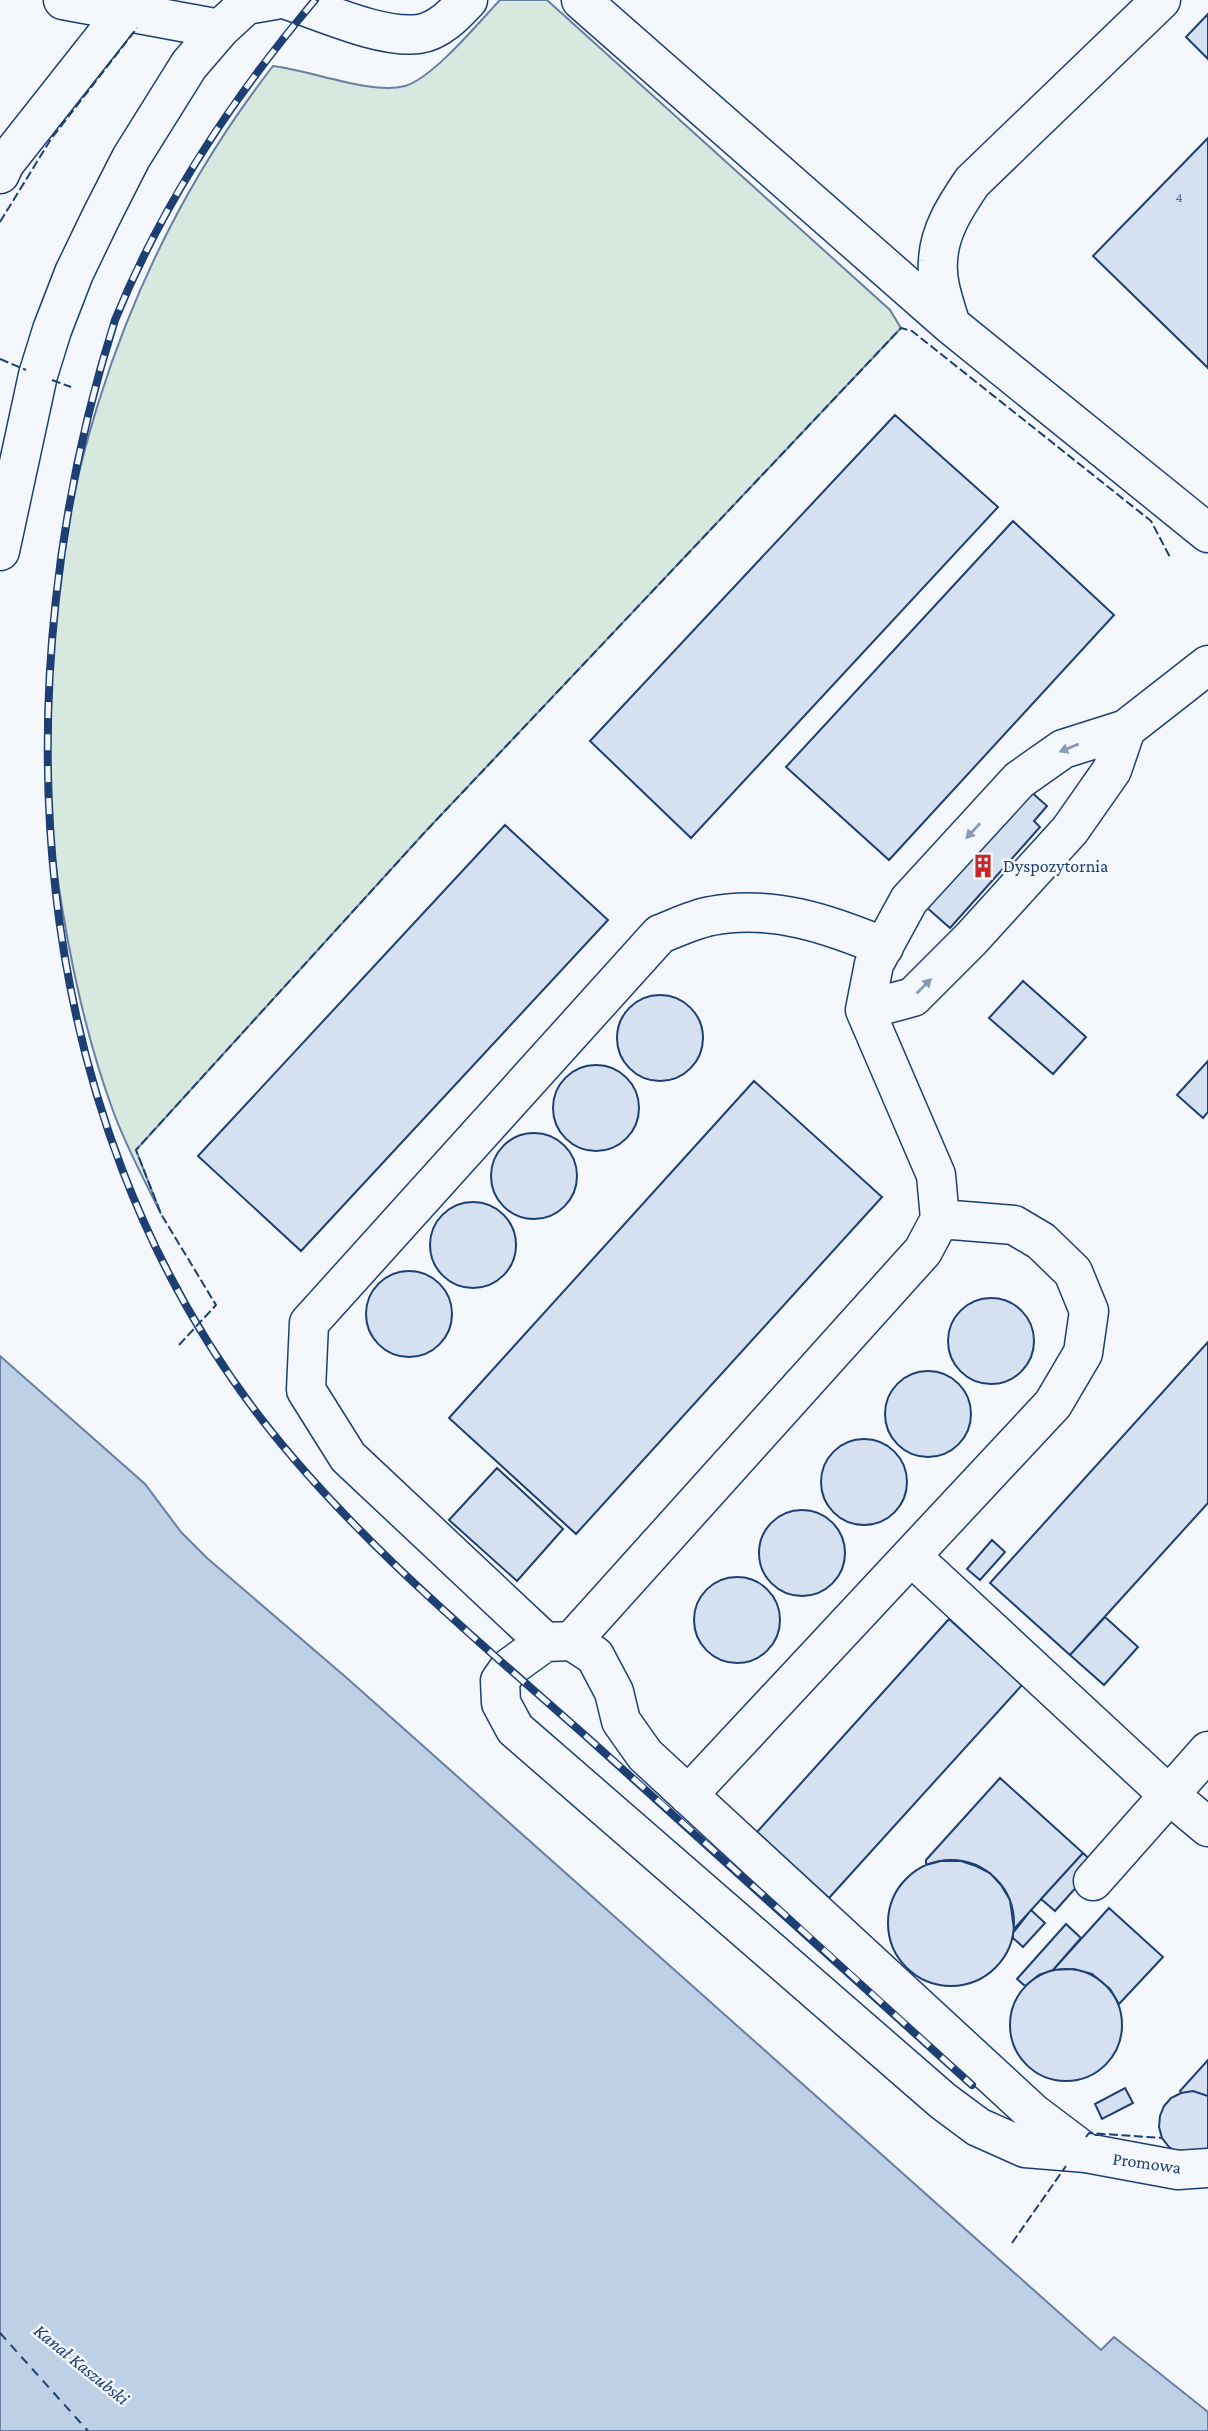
<svg xmlns="http://www.w3.org/2000/svg" width="1208" height="2431" font-family="'Crimson Pro',serif">
  <style>
    .green { fill: #d7e8df; stroke: #687fa3; stroke-width: 2 }
    .water { fill: #bed0e5; stroke: #687fa3; stroke-width: 2 }
    .lines { fill: none; stroke-linecap: round; stroke-linejoin: round }
    .ferry { stroke: #1d3f73; stroke-width: 2; stroke-dasharray: 9 7; stroke-linecap: butt }
    .building { fill: #d5e0f0; stroke: #1d3f73; stroke-width: 2 }
    .minor-casing { stroke: #1d3f73; stroke-width: 41 }
    .minor { stroke: #f4f7fb; stroke-width: 38 }
    .rail-casing { stroke: #1d3f73; stroke-width: 8 }
    .rail { stroke: #f4f7fb; stroke-width: 5; stroke-dasharray: 16; stroke-linecap: butt }
    .fence { stroke: #1d3f73; stroke-width: 2; stroke-dasharray: 9 3.5; stroke-linecap: butt }
    .oneway { fill: #889bb7 }
    .labels { text-anchor: middle; stroke-width: 5; stroke-linejoin: round; paint-order: stroke }
    .number-label { font-size: 14px; fill: #4b6792 }
    .poi-label { font-size: 18px; fill: #1d3f73; stroke: #f4f7fb; text-anchor: start }
    .street-label { font-size: 18px; fill: #1d3f73; stroke: #f4f7fb }
    .water-label { font-size: 19px; font-style: italic; fill: #1d3f73; stroke: #f4f7fb }
  </style>
  <rect width="100%" height="100%" fill="#f4f7fb"/>
  <path class="green" d="M500,0H547L890,310L901,328L425,832L136,1150L161,1214C144,1179 125,1145 112,1108C89,1045 74,979 63,913C56,869 49,824 48,780C39,525 116,268 273,66C310,70 371,95 405,86C433,78 479,22 500,0Z"/>
  <path class="water" d="M0,1356L145,1484L181,1532L207,1558L348,1679L1101,2350L1114,2337L1208,2412V2431H0Z"/>
  <g class="lines">
    <path class="ferry" d="M0,2333L88,2431"/>
  </g>
  <path class="building" d="M1208,14V59L1186,37Z
    M1208,138V368L1093,256Z
    M895,415L998,507L691,838L590,741Z
    M1013,521L1114,615L889,860L786,767Z
    M1029,790L1047,806L1034,821L1040,827L950,928L925,906Z
    M505,825L608,920L301,1251L198,1156Z
    M1023,981L1086,1037L1053,1074L989,1018Z
    M617 1038a43 43 0 1 1 86 0a43 43 0 1 1-86 0Z
    M1208,1061V1112L1203,1118L1177,1095Z
    M553 1108a43 43 0 1 1 86 0a43 43 0 1 1-86 0Z
    M754,1081L882,1197L576,1534L449,1418Z
    M491 1176a43 43 0 1 1 86 0a43 43 0 1 1-86 0Z
    M430 1245a43 43 0 1 1 86 0a43 43 0 1 1-86 0Z
    M366 1314a43 43 0 1 1 86 0a43 43 0 1 1-86 0Z
    M948 1341a43 43 0 1 1 86 0a43 43 0 1 1-86 0Z
    M1208,1342V1503L1070,1655L990,1583Z
    M885 1414a43 43 0 1 1 86 0a43 43 0 1 1-86 0Z
    M821 1482a43 43 0 1 1 86 0a43 43 0 1 1-86 0Z
    M497,1468L563,1529L517,1581L449,1520Z
    M759 1553a43 43 0 1 1 86 0a43 43 0 1 1-86 0Z
    M992,1540L1005,1552L980,1580L967,1569Z
    M694 1620a43 43 0 1 1 86 0a43 43 0 1 1-86 0Z
    M1105,1617L1138,1647L1104,1685L1070,1655Z
    M949,1619L1022,1685L829,1898L757,1832Z
    M1000,1778L1083,1853L1014,1929L1010,1900L1001,1885L990,1873L976,1866L961,1861H941L926,1865V1860Z
    M1083,1853L1096,1865L1055,1911L1041,1899Z
    M888 1923a63 63 0 1 1 126 0a63 63 0 1 1-126 0Z
    M1109,1908L1163,1957L1119,2004L1110,1989L1092,1974L1074,1969L1053,1970Z
    M1031,1910L1045,1923L1023,1947L1013,1938V1933Z
    M1066,1924L1081,1938L1053,1970L1039,1975L1025,1986L1017,1979Z
    M1010 2025a56 56 0 1 1 112 0a56 56 0 1 1-112 0Z
    M1208,2060V2096L1193,2091L1181,2093L1180,2091Z
    M1125,2088L1133,2103L1102,2119L1095,2104Z
    M1193,2091L1208,2096V2151L1178,2153L1169,2147L1162,2138L1159,2127L1160,2116L1164,2106L1171,2098L1181,2093Z"/>
  <g class="lines">
    <g class="minor-casing">
      <path id="minor" d="M63,0L220,29
        M287,0C323,12 382,39 419,34C439,31 455,14 468,0
        M581,0L951,325
        M1161,0L972,182C956,206 939,231 938,261C936,282 945,305 951,325L1208,533
        M0,174L5,163L125,11
        M0,551L38,375L52,330L74,273L101,217L131,158L189,65L220,29L246,5L275,0
        M865,1010L913,997L971,939L1070,830L1112,770L1126,729
        M911,1556L1160,1787L1208,1827
        M572,1641L923,1251L940,1219L936,1175L865,1010L874,964L909,900L1019,780L1063,749L1126,729L1208,665
        M545,1642L348,1457L306,1390L309,1323L660,934C676,928 694,919 711,916C771,904 829,924 884,947
        M688,1795L1053,1404L1083,1353L1089,1311L1073,1272L1041,1241L1014,1225L940,1219
        M1093,1881L1208,1751
        M1086,2153L1033,2113L645,1755L621,1721L614,1692L595,1656L572,1641L545,1642L509,1668L500,1681L501,1703L515,1729L943,2101L978,2127L1025,2148L1086,2153L1178,2170L1208,2168"/>
    </g>
    <use href="#minor" class="minor"/>
    <g class="rail-casing">
      <path id="rail" d="M315,0C233,97 163,202 115,320C0,682 22,1111 263,1421C355,1539 476,1639 588,1738C717,1853 845,1969 972,2085"/>
    </g>
    <use href="#rail" class="rail"/>
    <path class="fence" d="M0,222L51,139L137,28
      M0,359L26,370
      M52,380L71,387
      M179,1345L216,1305L161,1214L136,1150L425,832L901,328L912,331L1151,521L1171,559
      M1086,2137L1089,2133L1162,2138
      M1012,2243L1066,2166"/>
  </g>
  <defs><path id="oneway-solid" d="M-6-.8H1V-3.2L6.5 0L1 3.2V.8H-6Z" transform="scale(1.75)"/></defs>
  <g class="oneway">
    <use href="#oneway-solid" transform="translate(1069 748) rotate(158)"/>
    <use href="#oneway-solid" transform="translate(973 831) rotate(133)"/>
    <use href="#oneway-solid" transform="translate(924 986) rotate(-45)"/>
  </g>
  <defs>
    <g id="building-bare" transform="scale(1.89)"><path d="M-4-6H4V6H1V3H-1V6H-4ZM-2.5-4.3h1.7v1.8h-1.7ZM.8-4.3h1.7v1.8H.8ZM-2.5-1h1.7V.8h-1.7ZM.8-1h1.7V.8H.8Z" fill="#c62828" stroke="#f4f7fb" stroke-width="2.5" paint-order="stroke"/></g>
  </defs>
  <g fill-rule="evenodd">
    <use href="#building-bare" x="983" y="866"/>
  </g>
  <g class="labels">
    <g class="number-label">
      <text x="1179" y="202">4</text>
    </g>
    <g class="poi-label">
      <text x="1003" y="872">Dyspozytornia</text>
    </g>
    <g class="street-label">
      <text transform="translate(1147 2163) rotate(8)" y="6">Promowa</text>
    </g>
    <g class="water-label">
      <text transform="translate(82 2364) rotate(39)" y="7">Kanał Kaszubski</text>
    </g>
  </g>
</svg>
